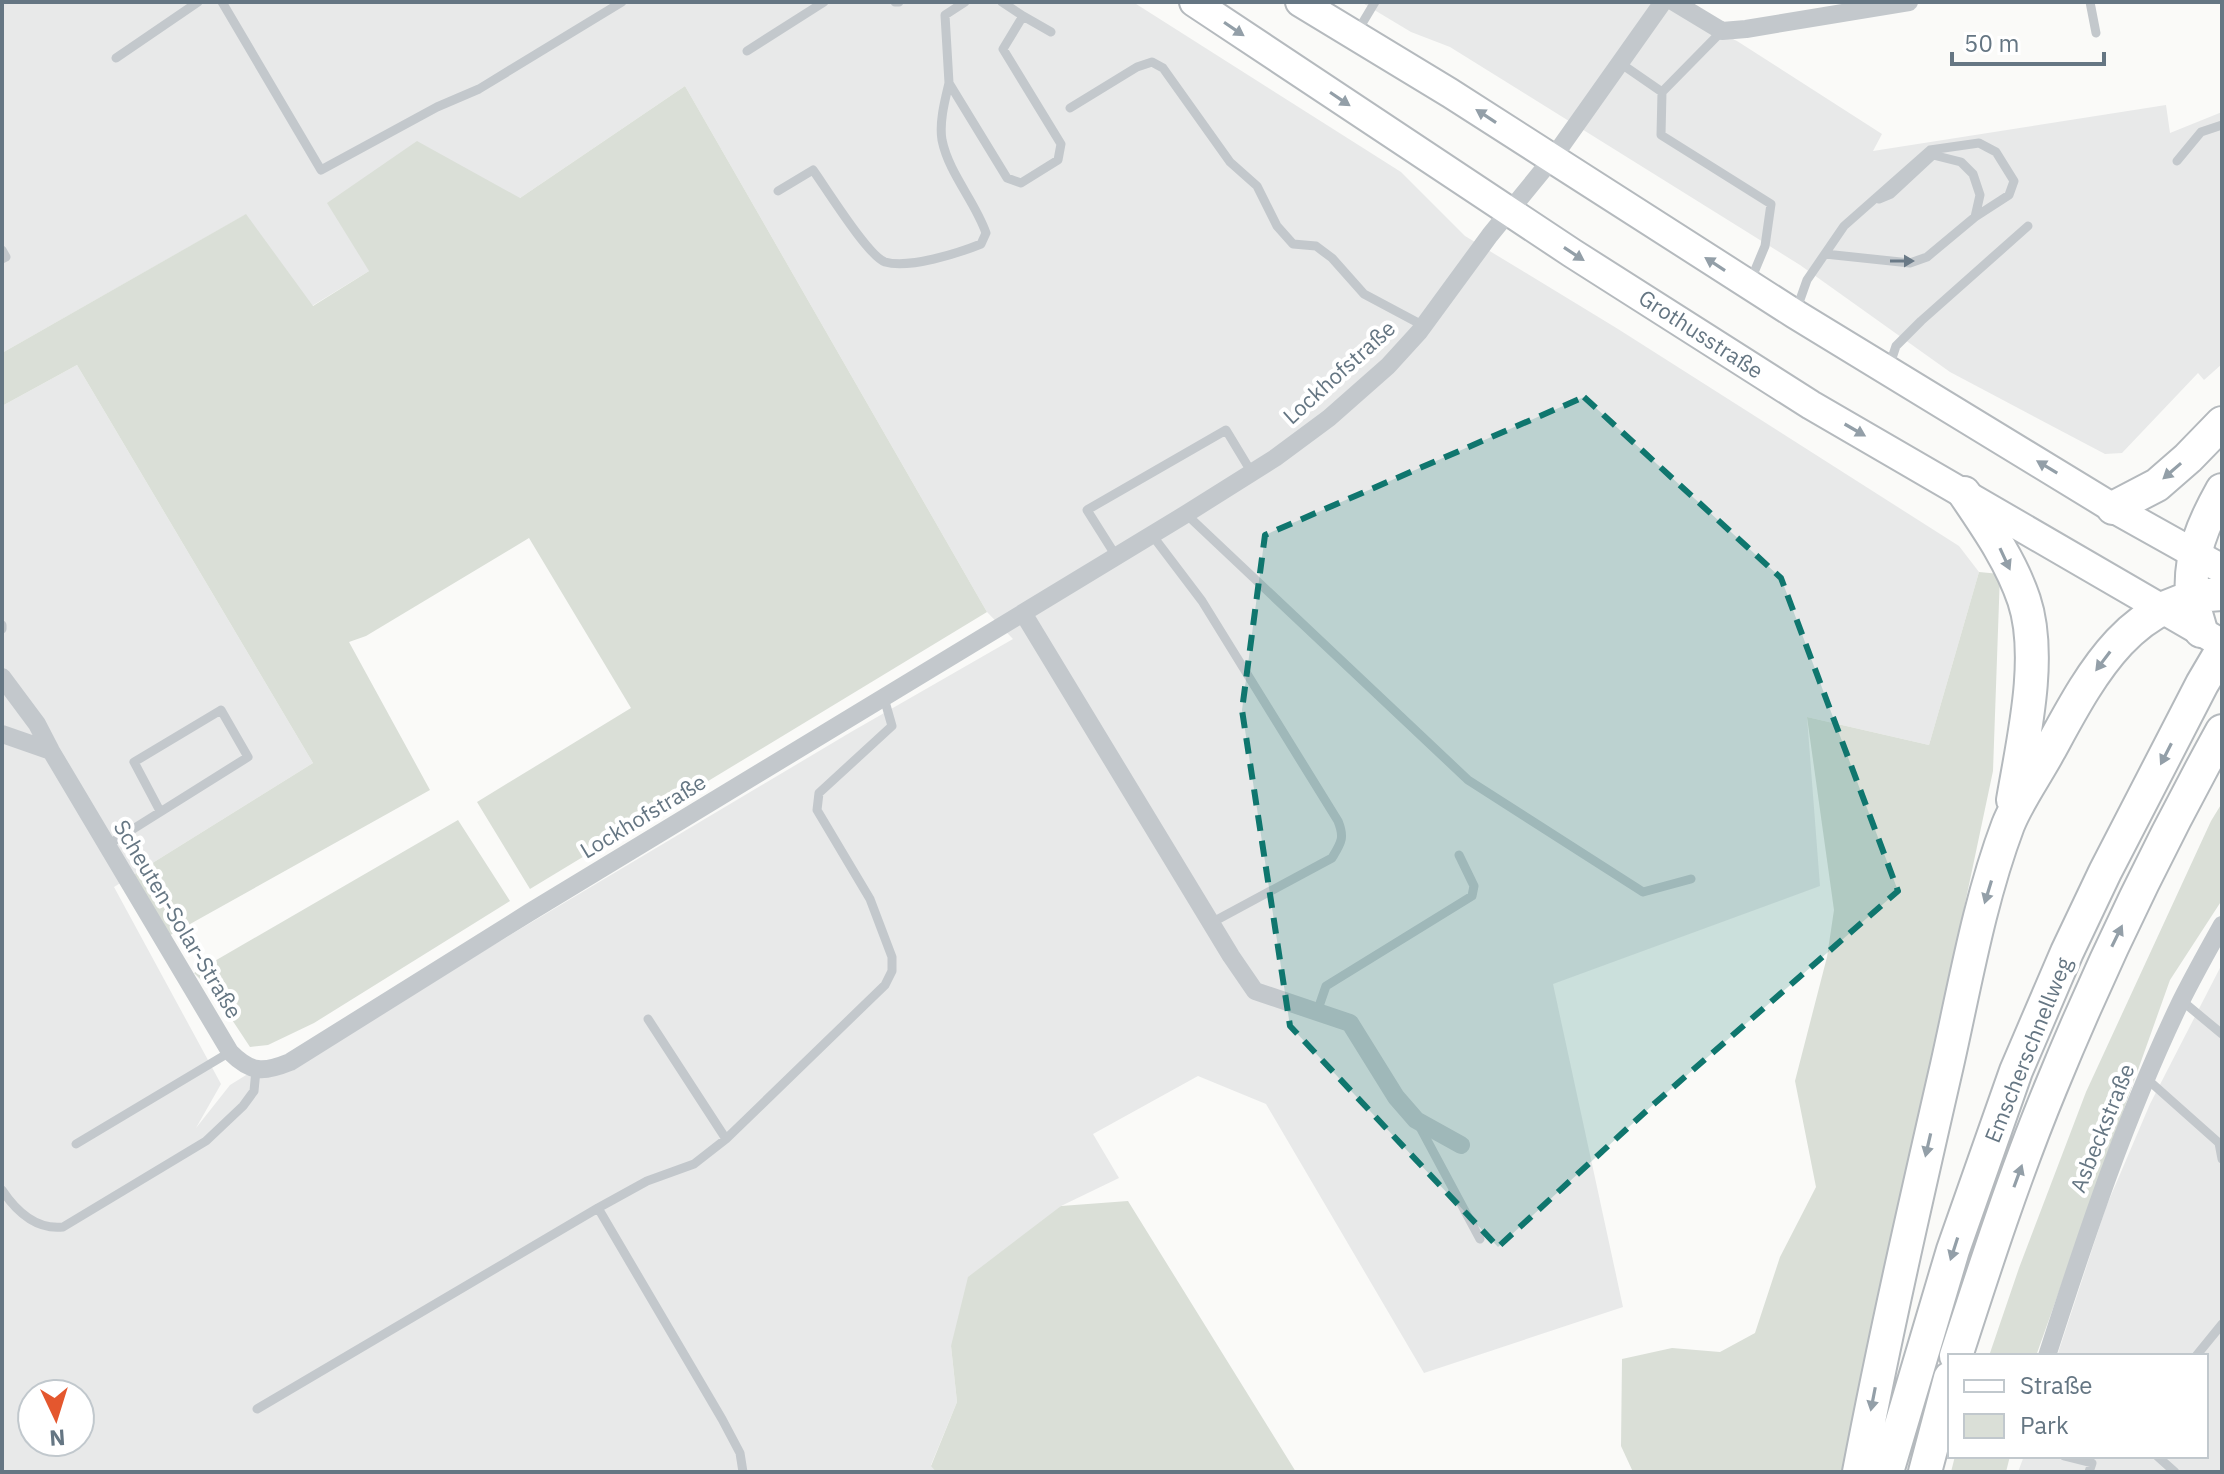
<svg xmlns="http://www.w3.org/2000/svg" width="2224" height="1474" font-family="'IBM Plex Sans',sans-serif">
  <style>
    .built { fill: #e8e9e9; fill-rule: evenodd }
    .green { fill: #dadfd7 }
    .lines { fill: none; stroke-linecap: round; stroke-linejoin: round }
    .primary-casing { stroke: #b5babe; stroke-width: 32 }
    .highway-casing { stroke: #b4b9bd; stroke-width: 36 }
    .lane { stroke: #c3c8cc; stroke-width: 9 }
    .street { stroke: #c3c8cc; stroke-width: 18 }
    .primary { stroke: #fff; stroke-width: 28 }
    .highway { stroke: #fff; stroke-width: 32 }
    .oneway { fill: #939fa8 }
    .oneway2 { fill: #6a7a87 }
    .marked { fill: #0f766e; fill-opacity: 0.2; stroke: #0f766e; stroke-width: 6; stroke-dasharray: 16 10; stroke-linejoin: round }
    .labels { text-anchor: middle; stroke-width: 8; stroke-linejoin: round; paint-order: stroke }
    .street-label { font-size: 22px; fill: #657683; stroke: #fff }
  </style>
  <rect width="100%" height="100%" fill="#fafaf8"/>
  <path class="built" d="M2,2H1133L1401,172L1465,236L1618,329L1959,546L1979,572L1929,745L1807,717L1820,886L1553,984L1623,1307L1424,1373L1266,1104L1198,1076L1093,1134L1119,1178L1061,1206L951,1346L957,1402L931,1465L936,1472H2V406L77,365L313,763L114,887L221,1084L196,1128L230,1085L251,1072L292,1065L851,732L1013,639L987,612L685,86L520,198L369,271L312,306L245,215L2,353ZM32,1394H80V1442H32Z
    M1361,2H1656L1737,41L1882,134L1873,151L2166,105L2170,133L2222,112V364L2204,380L2198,373L2122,453L2105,454L1950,372L1800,265L1450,47L1411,32Z
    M2222,964V1472H2018L2024,1456H2206V1356H2057L2106,1207L2150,1104Z"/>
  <path class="green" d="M685,86L987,612L530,889L477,802L631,708L529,538L366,636L349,642L430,790L165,938L130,877L313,763L77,365L2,406V353L246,214L313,306L369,271L327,203L417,141L520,198Z
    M1979,572L2000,574L1993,771L1845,1472H1633L1621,1446L1622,1359L1672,1348L1720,1352L1755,1333L1780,1257L1816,1187L1795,1081L1827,957L1834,910L1807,717L1929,745Z
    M2222,803V900L2170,980L2036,1356H1989L2019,1268L2086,1092L2211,821Z
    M458,820L510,901L314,1023L268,1045L250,1047L215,994L194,973Z
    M1128,1201L1296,1472H936L931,1466L957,1402L951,1346L968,1277L1061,1206Z
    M1955,1456H2010L2006,1472H1951Z"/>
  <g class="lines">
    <g class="primary-casing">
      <path id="primary" d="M1194,2L1572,253L1811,405L2214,639
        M1300,2L1450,93L1795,314L2113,508L2222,569"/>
    </g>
    <g class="highway-casing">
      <path id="highway" d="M1964,493C1987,527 2011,561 2024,600C2043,657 2023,741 2013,800
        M2113,508L2157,485L2188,458L2222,423
        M2201,631C2198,619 2193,606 2192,594C2189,556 2204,522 2222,490
        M1956,1356C1985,1266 2015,1174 2051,1087C2101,965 2158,847 2222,731
        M1859,1472C1885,1336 1916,1200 1947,1065C1965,985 1979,902 2008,825C2018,800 2036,775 2049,751C2088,680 2129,596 2222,594
        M1887,1472L1953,1250L2016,1071L2067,952L2105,872L2202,684L2222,650
        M1925,1472L1950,1378"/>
    </g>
    <path class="lane" d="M222,2L321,170L437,107L479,89L622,2
      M895,2H899
      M965,2L945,15L949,83L1007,178L1021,183L1058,160L1061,144L1003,49L1023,16L1051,32
      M1002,2L1023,16
      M2090,2L2096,33
      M1357,32L1375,2
      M747,51L824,2
      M116,58L198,2
      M1620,63L1662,92L1661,135L1771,204L1765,246L1750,282
      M1662,92L1722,31
      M1070,108L1137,67L1152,62L1163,68L1230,162L1257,186L1277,226L1293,244L1316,246L1332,258L1364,294L1424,326
      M2177,161L2201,132L2222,125
      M778,191L813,170C826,188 868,256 885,262C909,269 959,253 981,244L986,233C975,201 949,174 942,140C939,122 945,100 949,83
      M1879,199L1891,194L1933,155L1961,162L1973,174L1980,195L1975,217
      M2,250L6,257L2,259
      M1796,311L1807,280L1844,226L1930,150L1979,143L1996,152L2014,181L2009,195L1975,217L1927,257L1910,263L1825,254
      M1889,367L1896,346L1921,321L2028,226
      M1186,514L1468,780L1643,892L1691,879
      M1152,535L1202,601L1338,821C1345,838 1341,843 1332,858L1211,923
      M1116,556L1087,510L1226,430L1252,473
      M2,625V629
      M106,846L248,757L221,710L134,762L160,811
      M2181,1000L2222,1034
      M1317,1012L1326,986L1472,896L1474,886L1459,855
      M648,1019L726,1139
      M2147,1079L2219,1143L2222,1159
      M1420,1127L1480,1239
      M76,1144L230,1052
      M2,1190C16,1211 36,1230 63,1227L206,1141L243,1106L254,1091L256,1070
      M2196,1356L2222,1324
      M257,1409L598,1208
      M2064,1456L2092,1463L2089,1472
      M2157,1456L2175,1472
      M743,1472L740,1453L722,1419L598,1208L647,1181L694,1164L726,1139L885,985L892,971V957L870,899L817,810L819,793L892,726L884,698"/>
    <path class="street" d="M1674,2L1722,31L1746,29L1909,2
      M1023,613L1231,956L1255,991L1350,1023L1396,1097L1416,1120L1461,1145
      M2,677L37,724L51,751L230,1052C251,1073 263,1073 290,1062L530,912L1186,514L1275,458L1329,418L1388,366L1419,332L1490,235L1552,159L1663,2
      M2,734L51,751
      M2047,1356C2086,1235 2126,1115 2181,1001C2194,975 2208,950 2222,925"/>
    <use href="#primary" class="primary"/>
    <use href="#highway" class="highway"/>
  </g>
  <defs><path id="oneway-solid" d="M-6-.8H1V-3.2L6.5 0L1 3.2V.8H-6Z" transform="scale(2)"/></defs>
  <g class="oneway">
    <use href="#oneway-solid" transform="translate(1234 29) rotate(34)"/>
    <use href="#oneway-solid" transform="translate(1340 99) rotate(34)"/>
    <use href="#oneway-solid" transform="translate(1486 116) rotate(-147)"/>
    <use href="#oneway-solid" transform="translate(1574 254) rotate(33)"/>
    <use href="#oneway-solid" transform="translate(1715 264) rotate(-147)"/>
    <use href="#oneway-solid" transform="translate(1855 430) rotate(30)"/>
    <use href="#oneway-solid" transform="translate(2047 467) rotate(-149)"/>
    <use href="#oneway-solid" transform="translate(2172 471) rotate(139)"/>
    <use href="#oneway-solid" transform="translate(2005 559) rotate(65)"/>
    <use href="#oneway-solid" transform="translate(2103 661) rotate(127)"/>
    <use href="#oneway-solid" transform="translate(2166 754) rotate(117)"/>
    <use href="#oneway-solid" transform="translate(1988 892) rotate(107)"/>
    <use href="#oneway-solid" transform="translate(2117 936) rotate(-64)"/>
    <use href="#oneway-solid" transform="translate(1928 1145) rotate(103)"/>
    <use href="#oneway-solid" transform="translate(2018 1176) rotate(-70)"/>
    <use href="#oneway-solid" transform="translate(1954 1249) rotate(108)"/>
    <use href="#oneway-solid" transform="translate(1873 1399) rotate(101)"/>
  </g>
  <use class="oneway2" href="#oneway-solid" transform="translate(1902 261)"/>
  <path class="marked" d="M1584,397L1781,578L1898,891L1655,1103L1498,1247L1290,1026L1242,710L1265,535Z"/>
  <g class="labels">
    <g class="street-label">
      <text transform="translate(1701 334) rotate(33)" y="8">Grothusstraße</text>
      <text transform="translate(1339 372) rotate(-42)" y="8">Lockhofstraße</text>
      <text transform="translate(643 816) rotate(-31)" y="8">Lockhofstraße</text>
      <text transform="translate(178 919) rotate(59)" y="8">Scheuten-Solar-Straße</text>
      <text transform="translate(2028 1050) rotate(-68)" y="8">Emscherschnellweg</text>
      <text transform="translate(2102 1128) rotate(-68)" y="8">Asbeckstraße</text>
    </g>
  </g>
  <rect width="2224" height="1474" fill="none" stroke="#657683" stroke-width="8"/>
  <rect x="1948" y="1354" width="260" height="104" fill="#ffffff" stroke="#c1c8cd" stroke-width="2"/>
  <rect x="1964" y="1380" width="40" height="12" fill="#ffffff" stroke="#c1c8cd" stroke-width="2"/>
  <text x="2020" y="1394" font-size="24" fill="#657683">Straße</text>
  <rect x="1964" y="1414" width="40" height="24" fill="#dadfd7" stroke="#c1c8cd" stroke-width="2"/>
  <text x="2020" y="1434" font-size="24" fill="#657683">Park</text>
  <g transform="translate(56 1418) rotate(176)"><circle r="38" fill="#ffffff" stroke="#c1c8cd" stroke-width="2"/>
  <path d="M0-6L14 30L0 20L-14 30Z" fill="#e4572e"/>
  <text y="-12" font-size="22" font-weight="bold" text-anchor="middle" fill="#657683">N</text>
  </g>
  <path d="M1952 52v12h152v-12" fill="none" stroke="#657683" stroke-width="4"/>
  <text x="1964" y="52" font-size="24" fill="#657683" stroke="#ffffff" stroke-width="6" paint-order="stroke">50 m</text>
</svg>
